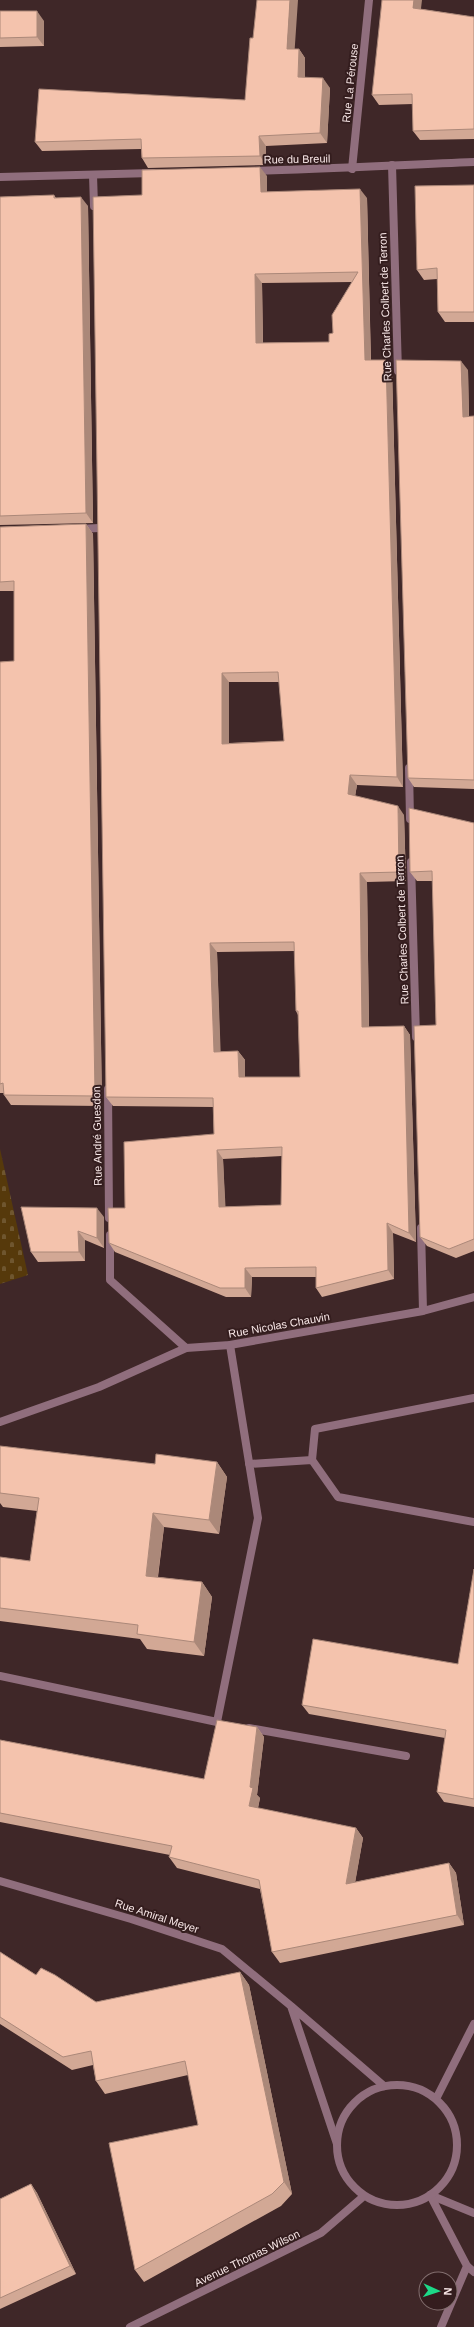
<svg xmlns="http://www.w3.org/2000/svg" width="474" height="2327" font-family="Helvetica,sans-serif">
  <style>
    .cemetery { fill: url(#cemetery-stones) }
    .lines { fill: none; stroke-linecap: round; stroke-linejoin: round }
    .service { stroke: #906e7d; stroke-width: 8 }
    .minor { stroke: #906e7d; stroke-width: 8 }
    .tertiary { stroke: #906e7d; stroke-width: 8 }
    .wall { fill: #d2a895; fill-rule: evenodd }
    .shaded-wall { fill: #ab8879 }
    .building { fill: #f4c3ad; stroke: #ab8879; fill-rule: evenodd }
    .labels { text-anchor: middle; stroke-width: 4; stroke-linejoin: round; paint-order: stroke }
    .street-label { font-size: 11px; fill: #f8e7e7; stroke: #341d1e }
  </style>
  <defs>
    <pattern id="cemetery-stones" width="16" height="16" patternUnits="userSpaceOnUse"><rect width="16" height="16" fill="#56390b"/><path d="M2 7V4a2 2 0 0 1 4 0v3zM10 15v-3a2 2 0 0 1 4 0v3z" fill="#6f562f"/></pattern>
  </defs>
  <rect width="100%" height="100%" fill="#3f2728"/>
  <path class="cemetery" d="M0,1149L28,1275L0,1284Z"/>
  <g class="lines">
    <path class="service" d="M79,529L99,528
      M474,1398L315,1429L312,1460L338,1497L474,1522
      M0,1422L99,1387L186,1348
      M249,1464L312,1460
      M0,1676L217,1722L258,1518L230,1345
      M249,1728L406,1756
      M430,2195L474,2213"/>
    <path class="minor" d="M392,165L398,371
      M352,169L369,0
      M93,175L94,206
      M409,768L410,819
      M411,862L416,1037
      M108,1089L109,1218
      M421,1228L423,1311
      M110,1235V1280L186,1348L230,1345L423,1311L474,1297
      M0,1881L131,1919L222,1949L291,2006
      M337,2144L291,2006L384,2086
      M430,2195L467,2266L474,2272
      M441,2327L467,2266"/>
    <path class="tertiary" d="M253,171C327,169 400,165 474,162
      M0,177L153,173
      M337 2145a60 60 0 1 1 120 0a60 60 0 1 1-120 0Z
      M436,2099L474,2024
      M130,2327L321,2233L364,2196"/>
  </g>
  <path class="wall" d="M421,9L474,17V139L420,140L413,131V104L379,105L372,95Z
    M0,11L44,21V46L0,47Z
    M253,38L294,49H299L305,58V78L330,88L327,143L266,146V165L148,168L142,158L141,149L42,151L35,142L245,100Z
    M267,176V192L367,198L371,360L392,370L403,787L357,785L355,796L404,815L406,881L367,882L369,1027L404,1026L410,1035L416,1242L393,1233L394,1279L322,1297L316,1288V1277H252L251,1297H226L115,1252L109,1243L125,1208L214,1134L213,1107L113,1106L106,1097L142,195ZM352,282L333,333L329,342L263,343L262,283ZM229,682H279L284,741L229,743ZM295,951L296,1011L298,1015L300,1077H245V1060L238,1051L220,1052L217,952ZM282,1156L281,1205L225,1207L223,1159Z
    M474,185V322H445L438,312L437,279L424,280L417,270Z
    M54,195L56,198L88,206L93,523L0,525V197Z
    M468,370L469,416H474V789L414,787L408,778Z
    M86,524L93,534L102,1106L11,1105L4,1095V1093H0V662L14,661V591H0V527Z
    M474,823V1251L456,1258L427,1246L420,1237L436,1025L433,881H417L410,872Z
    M104,1217V1248L85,1240V1261L38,1262L31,1252Z
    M0,1446L155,1464L217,1462L227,1477L219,1534L164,1527L158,1577L202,1582L212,1597L204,1656L147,1649L140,1639L0,1621V1557L30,1561L37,1511L3,1507L0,1503Z
    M474,1569V1807L444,1802L437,1792L445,1738L309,1714L302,1705L458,1664Z
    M257,1727L264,1737L257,1795L260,1798L258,1808L356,1828L363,1838L355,1882L449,1863L456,1873L464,1925L280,1963L272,1952L260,1889L177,1868L169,1857L170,1855L0,1822V1740L204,1779Z
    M0,1952L36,1975L96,2002L240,1972L249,1985L292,2194L281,2206L144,2282L135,2270L198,2125L188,2075L105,2094L96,2081L93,2065L72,2070L0,2024Z
    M31,2184L37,2193L76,2274L0,2309V2199Z"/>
  <path class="shaded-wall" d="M290,0H298L294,59L287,49Z
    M414,0H422L420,17L413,8Z
    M37,11L44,21V46L37,37Z
    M299,49L305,58V87L298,77Z
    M323,78L330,88L327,143L320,133Z
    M259,136L266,146V165L260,156Z
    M260,167L267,176V201L261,192Z
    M360,189L367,198L371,369L365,360Z
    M81,197L88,206L93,523L86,513Z
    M255,274L262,283L263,352L256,343Z
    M386,360L392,370L403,787L397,777Z
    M461,361L468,370L469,426L463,417Z
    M86,524L93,534L102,1106L95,1096Z
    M222,673L229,682V753L222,744Z
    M350,775L357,785L354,803L348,794Z
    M398,806L404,815L406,881L399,872Z
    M360,873L367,882L369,1036L362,1027Z
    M210,943L217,952L221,1061L214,1052Z
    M404,1026L410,1035L416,1242L409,1233Z
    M238,1051L245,1060V1087L239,1077Z
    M217,1150L223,1159L226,1216L219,1207Z
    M97,1208L104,1217V1248L97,1238Z
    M387,1223L393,1233L394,1279L388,1270Z
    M78,1231L85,1240V1261L79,1252Z
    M245,1268L252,1277L251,1297L245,1288Z
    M217,1462L227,1477L219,1534L209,1520Z
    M153,1513L164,1527L156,1590L146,1576Z
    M202,1582L212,1597L204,1656L194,1642Z
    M257,1727L264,1737L257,1795L260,1798L256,1817L249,1806L250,1787Z
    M356,1828L363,1838L353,1895L346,1884Z
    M449,1863L456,1873L464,1925L457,1915Z
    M240,1972L249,1985L292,2194L284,2182Z
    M31,2184L37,2193L76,2274L70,2266Z"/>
  <path class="building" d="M257,0H290L287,49H299L298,77L323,78L320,133L259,136L260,156L142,158L141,139L35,142L39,89L245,100L250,38H253Z
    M382,0H414L413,8L474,17V129L413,131L412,94L372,95Z
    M0,11H37V37L0,38Z
    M260,167L261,192L360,189L365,360H386L397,777L350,775L348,794L398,806L399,872L360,873L362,1027L404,1026L409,1233L387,1223L388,1270L316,1288V1267L245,1268V1288H220L109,1243L108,1208H125L124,1142L214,1134L213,1098L106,1097L93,197L142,195V170ZM358,272L332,315L333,333L329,334V342L256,343L255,274ZM278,672L284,741L222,744V673ZM294,942L296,1011H298L300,1077H239L238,1051L214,1052L210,943ZM282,1147L281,1205L219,1207L217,1150Z
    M474,185V312H438L437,268L417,270L415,186Z
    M54,195V198L81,197L86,513L0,516V197Z
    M396,360L461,361L463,417L474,416V780L408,778Z
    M86,524L95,1096L4,1095L3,1083L0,1084V662L14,661V581L0,582V527Z
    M409,808L474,823V1239L449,1249L420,1237L414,1026L436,1025L432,871L410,872Z
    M21,1207L97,1208V1238L78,1231L79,1252H31Z
    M0,1446L155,1464L156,1454L217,1462L209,1520L153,1513L146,1576L202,1582L194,1642L137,1634L138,1625L0,1608V1557L30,1561L39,1498L0,1493Z
    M474,1569V1799L437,1792L446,1730L302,1705L313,1639L458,1664Z
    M217,1720L257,1727L250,1787L253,1788L249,1806L356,1828L346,1884L449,1863L457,1915L272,1952L259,1880L169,1857L172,1846L0,1813V1740L204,1779Z
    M0,1952L36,1975L41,1968L55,1975L96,2002L240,1972L284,2182L272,2194L135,2270L109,2143L198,2125L185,2061L96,2081L91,2051L63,2057L0,2017Z
    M31,2184L70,2266L0,2298V2199Z"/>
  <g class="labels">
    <g class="street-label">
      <text transform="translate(350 83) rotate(-84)" y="4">Rue La Pérouse</text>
      <text transform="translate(297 159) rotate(-1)" y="4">Rue du Breuil</text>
      <text transform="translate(385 307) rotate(-92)" y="4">Rue Charles Colbert de Terron</text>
      <text transform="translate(402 930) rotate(-92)" y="4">Rue Charles Colbert de Terron</text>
      <text transform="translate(97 1136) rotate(-91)" y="4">Rue André Guesdon</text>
      <text transform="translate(279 1325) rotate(-10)" y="4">Rue Nicolas Chauvin</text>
      <text transform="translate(157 1916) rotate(18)" y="4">Rue Amiral Meyer</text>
      <text transform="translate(247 2258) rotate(-26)" y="4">Avenue Thomas Wilson</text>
    </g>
  </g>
  <g transform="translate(438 2291) rotate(93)"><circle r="19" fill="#341d1e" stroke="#826e6e"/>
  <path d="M0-3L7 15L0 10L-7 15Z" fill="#1dd988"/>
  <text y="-6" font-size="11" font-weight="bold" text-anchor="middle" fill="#f8e7e7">N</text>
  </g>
</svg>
